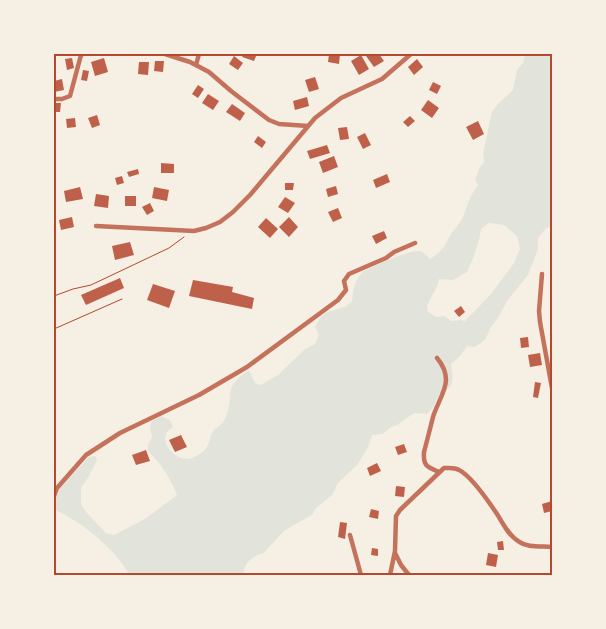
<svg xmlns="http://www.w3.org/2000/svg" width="606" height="629" font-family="'Alegreya Sans',sans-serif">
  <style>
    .green { fill: #e2e4dc; fill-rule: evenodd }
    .building { fill: #bf614a }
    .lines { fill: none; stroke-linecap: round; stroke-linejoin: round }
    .path { stroke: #b5482f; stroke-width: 1 }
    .minor { stroke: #c5725c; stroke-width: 4.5 }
    .neatline { fill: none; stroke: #b5482f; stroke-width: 2 }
  </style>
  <rect width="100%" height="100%" fill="#f6efe4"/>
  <path class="green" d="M525,54H552V226L546,228L538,238V249L528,275L507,301L498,318L491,327L485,340L475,347L467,346L460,356L451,364C453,378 455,388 440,393L433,407L427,414L414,413L397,425L391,427L383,434L372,435L368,447L358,464L338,483L332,495L316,508L312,515L285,530L269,547L264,553C253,556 243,562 244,575H130C112,546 84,524 54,509V500L61,487L89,457L95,456L97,460L89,476L81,488V504L86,512L106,533L114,535L145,519L177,495C169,476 163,466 148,451V445L152,437L150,428L151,422L161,416L170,420L173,427C171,429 169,430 167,432C160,444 175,459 187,459C192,459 200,454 204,451C209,446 209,439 212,433C215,428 222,425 225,419C236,395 220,389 249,370L255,383L261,385L278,375L305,349L315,344L319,335L315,327L320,318L327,312L345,307L352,301C353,290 355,280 363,272C369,267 410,250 418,251C424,251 426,255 430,259C442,251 443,249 450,236C453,230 460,224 463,217C468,204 469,197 478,185L475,180L479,169L484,162L483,154L492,112L498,104L513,90L517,70L523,63ZM489,223L504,225L517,236L520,249L514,263L491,294L465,321L460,320L451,321L444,316L436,317L428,312L427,306C430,298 438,288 439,279L453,280L467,272L473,258L479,240L481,229Z"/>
  <path class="building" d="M244,54H257L254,61L242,57Z
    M329,54H340L339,64L328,62Z
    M369,54H379L384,61L374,67L366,56Z
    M361,55L369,69L359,75L351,61Z
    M234,56L243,63L238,70L229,64Z
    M72,58L74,68L67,70L65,59Z
    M104,58L108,72L95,76L91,62Z
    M417,59L423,67L414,75L408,67Z
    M155,61H164L163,72L154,71Z
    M139,62H149L148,75L138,74Z
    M83,70L89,71L87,81L81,80Z
    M315,77L319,89L309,92L305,80Z
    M62,79L64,90L54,92V81Z
    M433,82L441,86L437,94L429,90Z
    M198,85L204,89L198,98L192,94Z
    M208,94L219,101L213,110L202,103Z
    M307,97L309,106L295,110L293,101Z
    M428,100L439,108L432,118L421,110Z
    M54,103H61L60,112H54Z
    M232,104L245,113L240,121L226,112Z
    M97,115L100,125L92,128L88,118Z
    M410,116L415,121L408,127L403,122Z
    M75,118L76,127L67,128L66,119Z
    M478,121L484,134L473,140L466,127Z
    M347,127L349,139L340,140L338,128Z
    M365,133L371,145L363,149L357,137Z
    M258,136L266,142L262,148L254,142Z
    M327,145L330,153L310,159L307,151Z
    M334,156L338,167L323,173L319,162Z
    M161,163L174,164V173H161Z
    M138,169L139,174L129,177L127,172Z
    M387,174L390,182L376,188L373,180Z
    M122,176L124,183L117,185L115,178Z
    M285,183H294L293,190H285Z
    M336,186L338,194L328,197L326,189Z
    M80,187L83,199L66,202L64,191Z
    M154,187L169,190L167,201L152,198Z
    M96,194L109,196L108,208L94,206Z
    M125,196H136V206H125Z
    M285,197L295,203L288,213L278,207Z
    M150,203L154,211L147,215L142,207Z
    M338,208L342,218L333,222L328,212Z
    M72,217L74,227L61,230L59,220Z
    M289,217L298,227L289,237L279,227Z
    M266,218L278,229L270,238L258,227Z
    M384,231L387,238L376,244L372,236Z
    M130,242L134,255L115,260L112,246Z
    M120,278L124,288L86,305L81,295Z
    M193,280L233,287L232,292L254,298L252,309L189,296Z
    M153,284L175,291L169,308L147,300Z
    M461,306L465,312L459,317L454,311Z
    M528,337L529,347L521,348L520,338Z
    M540,353L542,365L530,367L528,355Z
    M535,382L541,383L538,398L533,397Z
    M181,435L187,447L175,452L169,440Z
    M404,444L407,452L398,455L395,447Z
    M146,450L150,461L136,465L132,455Z
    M377,463L381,471L370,476L367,468Z
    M396,486L405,487L404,497L395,496Z
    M552,501V511L544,513L542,504Z
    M371,509L379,511L378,519L369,517Z
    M340,522L347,523L345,539L338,537Z
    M503,541L504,550H498L497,542Z
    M372,548L378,549V556L371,555Z
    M488,553L498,555L496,567L486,565Z"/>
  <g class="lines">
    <path class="path" d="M54,296L73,289L91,285L169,248L184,237
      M54,329L122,299"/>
    <path class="minor" d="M165,54L190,62L209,72L231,91L269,120L279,124L308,126
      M196,65L199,54
      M54,99H62L70,96L81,55L83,54
      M96,226L194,231L206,228L220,222L233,212L250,195L315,118L341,98L382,79L411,54
      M542,274L539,311L540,322L552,388
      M437,358C443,365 446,371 446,380C446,391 436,406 433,417C430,429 427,441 424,452C423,466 427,467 439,472
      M54,496L57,488L86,455L120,433L199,395L247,367L338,300L346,290L344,281L349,274L386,258L394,252L415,243
      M350,535L361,575
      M395,553L401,565L409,575
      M390,575L395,551L396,516L400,510L444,468C449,468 454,467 459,470C471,476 489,502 497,514C503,523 508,535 518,541C527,548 541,546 552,547"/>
  </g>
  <rect width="606" height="629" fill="none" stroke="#f6efe4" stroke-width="110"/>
  <rect x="55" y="55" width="496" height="519" class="neatline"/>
</svg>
